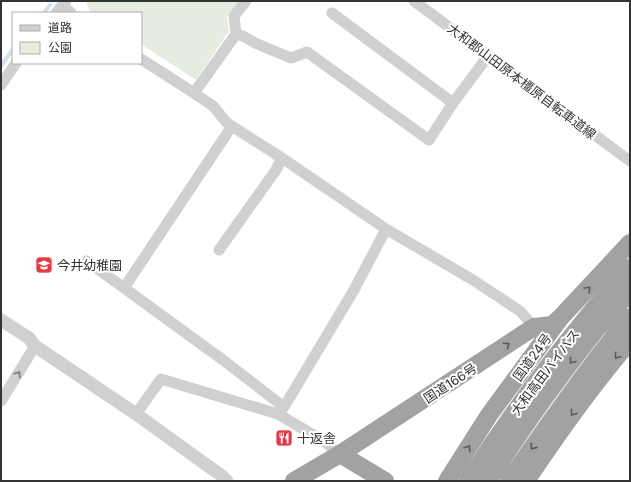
<svg xmlns="http://www.w3.org/2000/svg" width="631" height="482" font-family="Inter,'Noto Sans JP',sans-serif">
  <style>
    .green { fill: #e6ecdf }
    .lines { fill: none; stroke-linecap: round; stroke-linejoin: round }
    .stream { stroke: #cfe2ee; stroke-width: 4 }
    .minor { stroke: #d0d0d0; stroke-width: 11 }
    .tertiary { stroke: #d0d0d0; stroke-width: 13 }
    .trunk { stroke: #a2a2a2; stroke-width: 18 }
    .oneway { stroke: #5a5a5a }
    .oneway2 { stroke: #7a7a7a }
    .labels { text-anchor: middle; stroke-width: 4; stroke-linejoin: round; paint-order: stroke }
    .street-label { font-size: 13px; fill: #333; stroke: #fff }
    .poi-label { font-size: 13px; fill: #333; stroke: #fff; text-anchor: start }
  </style>
  <rect width="100%" height="100%" fill="#fff"/>
  <path class="green" d="M86,1H239L227,17L229,31L196,80L141,44V13H93L90,11Z"/>
  <g class="lines">
    <path class="stream" d="M44,13L50,5
      M1,66L13,49"/>
    <path class="minor" d="M414,1L630,161
      M63,5L71,13
      M56,13L66,1
      M332,13L453,103
      M236,34L243,36L255,43L291,58L307,52L429,140L453,103L488,56
      M141,59L194,93L213,106L227,123L282,158L386,229L473,280L520,311L534,327
      M1,85L16,63
      M194,93L236,34L234,16L246,1
      M219,250L276,170L282,158
      M87,261L223,360L284,407L278,414
      M124,288L232,126
      M1,401L35,346
      M284,407L354,290L386,229
      M136,414L161,379L278,414L322,440L340,454"/>
    <path class="tertiary" d="M1,320L29,338L35,346L136,414L222,476L227,481"/>
    <path class="trunk" d="M340,454L385,481
      M294,481L340,454L534,327L552,325L561,317
      M447,481L489,415L561,317L630,243
      M468,481C504,425 542,372 584,321C598,303 615,286 630,268
      M488,481C521,429 557,379 595,331C606,317 618,305 630,292
      M509,481C548,425 587,369 630,317
      M526,481C558,433 592,385 630,341"/>
  </g>
  <defs><path id="oneway-chevron" d="M-2-3.5L2.5 0L-2 3.5" fill="none" stroke-width="1.6" stroke-linecap="round" stroke-linejoin="round"/></defs>
  <g class="oneway">
    <use href="#oneway-chevron" transform="translate(588 289) rotate(-47)"/>
    <use href="#oneway-chevron" transform="translate(507 345) rotate(-34)"/>
    <use href="#oneway-chevron" transform="translate(617 356) rotate(130)"/>
    <use href="#oneway-chevron" transform="translate(572 361) rotate(128)"/>
    <use href="#oneway-chevron" transform="translate(573 413) rotate(127)"/>
    <use href="#oneway-chevron" transform="translate(533 447) rotate(125)"/>
    <use href="#oneway-chevron" transform="translate(468 448) rotate(-57)"/>
  </g>
  <use class="oneway2" href="#oneway-chevron" transform="translate(18 374) rotate(-58)"/>
  <defs>
    <g id="school-square" transform="scale(0.9)"><rect x="-9" y="-9" width="18" height="18" rx="4" fill="#e63946" stroke="#fff"/><path d="M0-5L7-2L0 1L-7-2ZM-4 1L0 2.5L4 1V4Q0 6-4 4Z" fill="#fff"/></g>
    <g id="restaurant-square" transform="scale(0.9)"><rect x="-9" y="-9" width="18" height="18" rx="4" fill="#e63946" stroke="#fff"/><path d="M-5-6h1v4h1v-4h1v4h1v-4h1v5L-1.5 .5V6h-2V.5L-5-1ZM5-6V6H3V1.5H1.5Q1.5-4 5-6Z" fill="#fff"/></g>
  </defs>
  <g fill-rule="evenodd">
    <use href="#school-square" x="44" y="265"/>
    <use href="#restaurant-square" x="284" y="438"/>
  </g>
  <g class="labels">
    <g class="street-label">
      <text transform="translate(522 81) rotate(37)" y="5">大和郡山田原本橿原自転車道線</text>
      <text transform="translate(532 357) rotate(-54)" y="5">国道24号</text>
      <text transform="translate(545 372) rotate(-53)" y="5">大和高田バイパス</text>
      <text transform="translate(450 383) rotate(-33)" y="5">国道166号</text>
    </g>
    <g class="poi-label">
      <text x="57" y="270">今井幼稚園</text>
      <text x="297" y="443">十返舎</text>
    </g>
  </g>
  <rect width="631" height="482" fill="none" stroke="#333333" stroke-width="4"/>
  <rect x="12" y="12" width="130" height="52" fill="#ffffff" stroke="#adadad"/>
  <rect x="20" y="25" width="20" height="6" fill="#d0d0d0" stroke="#adadad"/>
  <text x="48" y="32" font-size="12" fill="#333333">道路</text>
  <rect x="20" y="42" width="20" height="12" fill="#e6ecdf" stroke="#adadad"/>
  <text x="48" y="52" font-size="12" fill="#333333">公園</text>
</svg>
